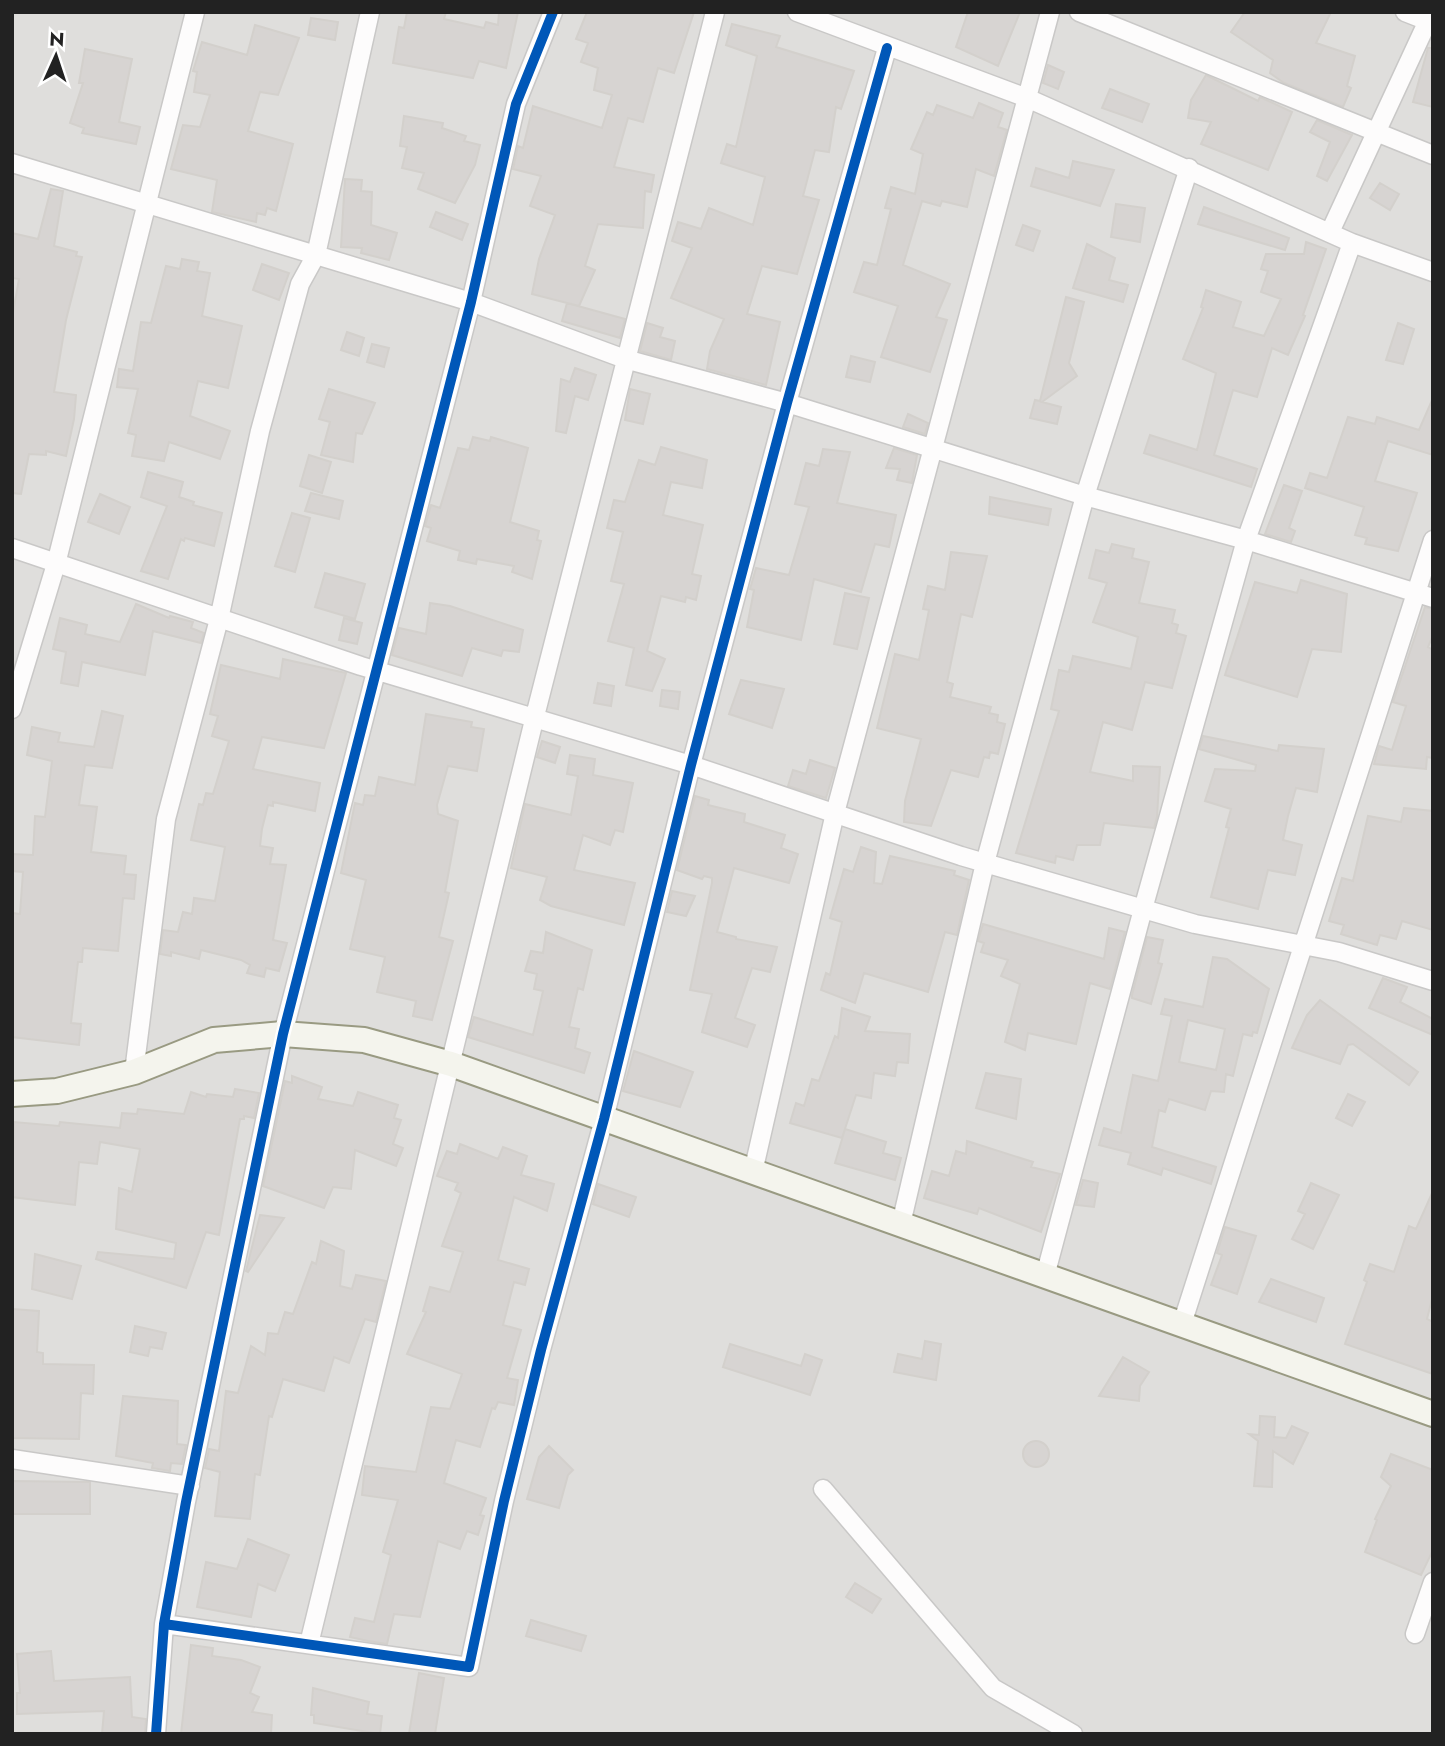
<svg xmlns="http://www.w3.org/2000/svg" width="1445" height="1746" font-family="Jost,sans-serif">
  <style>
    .residential { fill: #dfdedc }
    .building { fill: #d7d4d2; stroke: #d3d0cc; stroke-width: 2; fill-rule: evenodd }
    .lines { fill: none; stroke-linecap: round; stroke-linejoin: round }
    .street-casing { stroke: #c9c8c7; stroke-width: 21 }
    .secondary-casing { stroke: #999a82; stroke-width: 28 }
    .street { stroke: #fdfcfc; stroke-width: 18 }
    .secondary { stroke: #f4f4ed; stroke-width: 24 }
    .cycleway-casing { stroke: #fff; stroke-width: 15 }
    .cycleway { stroke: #0057b8; stroke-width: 10 }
  </style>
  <rect width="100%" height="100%" fill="#f0eeeb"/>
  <path class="residential" d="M12,12H1433V1734H12Z"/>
  <path class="building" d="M407,12H446L444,19L484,28L486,22L498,25L499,12H518L506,68L479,61L473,78L393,63L399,27L404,28Z
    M587,12H694L674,73L658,68L643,122L628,118L614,167L654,175L651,192L645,191L643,228L598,224L585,266L595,270L579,306L532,294L539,259L555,215L530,206L541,176L513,169L518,146L523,148L533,106L602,128L612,95L594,90L598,68L581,62L588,43L576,39Z
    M968,12H1020L998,66L956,47Z
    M1245,12H1331L1316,43L1355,56L1347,86L1351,88L1343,107L1284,83L1270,73L1273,60L1231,32Z
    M311,18L338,22L335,40L308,35Z
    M732,24L780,36L776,47L854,71L841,109L836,107L829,152L815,150L803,196L819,200L797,274L762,266L747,314L780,322L766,385L707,369L710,351L724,319L671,298L692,248L672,241L678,222L701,229L709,208L753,225L765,177L721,163L727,144L736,147L757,56L726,45Z
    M255,25L299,38L278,95L260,92L248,131L293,144L276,211L267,208L265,215L257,213L256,222L212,212L217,180L171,169L183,125L200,127L210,95L194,92L197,72L193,71L202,42L247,55Z
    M1428,48H1433V107L1413,102Z
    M85,49L132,59L119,122L140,127L136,144L82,133L84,128L70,123L83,83H79Z
    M1048,65L1064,72L1058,89L1043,83Z
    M1206,75L1258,101L1260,97L1292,112L1268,170L1201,144L1211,122L1188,118L1191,100Z
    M1110,89L1149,104L1142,122L1102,108Z
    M979,103L1003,113L998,127L1007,130L994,176L976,169L967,207L942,201L940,206L922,201L903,265L950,284L936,317L947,320L930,372L881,357L898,306L854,292L864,262L877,265L891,209L885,208L891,187L915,194L923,154L911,149L927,112L933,115L937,105L973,118Z
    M404,116L443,123L442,128L466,136L464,141L480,145L475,165L455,203L418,189L424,173L402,168L407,147L400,146Z
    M1317,120L1352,135L1327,181L1317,176L1330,142L1310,132Z
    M1073,161L1114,170L1100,206L1031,186L1036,168L1069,178Z
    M345,179L362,180L361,191L372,192L371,225L397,233L389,260L361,253L362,248L341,247Z
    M1380,183L1399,194L1390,210L1370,198Z
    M51,189L63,191L54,246L77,252L76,256L82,257L66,320L54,392L76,395L74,419L66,456L46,451V455L29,454L21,494L12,493V318L19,279L12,278V233L38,239Z
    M1116,204L1145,208L1140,242L1111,237Z
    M1204,207L1289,238L1285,250L1198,224Z
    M436,212L468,224L462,240L430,227Z
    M1023,225L1040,231L1033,251L1016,245Z
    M1306,242L1326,249L1303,315L1305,316L1288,355L1272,348L1257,397L1233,390L1214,455L1257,469L1251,487L1144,453L1150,435L1197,450L1216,373L1183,359L1203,308L1201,307L1206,290L1241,302L1233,327L1264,336L1281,299L1261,292L1268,271L1261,269L1266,254H1304Z
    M1087,244L1115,258L1109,280L1128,285L1123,302L1073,288Z
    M182,259L199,262L197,271L210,273L202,316L242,326L228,388L198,381L190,416L230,431L220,459L169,442L164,461L132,456L136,435L128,433L138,389L117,387L119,369L133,371L141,322L151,323L166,266L180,269Z
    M262,264L289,273L279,300L253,290Z
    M1066,297L1084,302L1069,363L1077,376L1042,402L1061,407L1057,424L1030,418L1035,400L1040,401Z
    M567,303L625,319L620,338L562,321Z
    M647,323L663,328L660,337L675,341L671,360L640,351Z
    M1398,323L1414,329L1403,364L1386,360Z
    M347,332L364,338L359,356L341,350Z
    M372,344L389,348L384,367L367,362Z
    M851,356L875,362L870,382L846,377Z
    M575,368L596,375L588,400L575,396L566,433L556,431L561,379L570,382Z
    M329,389L375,403L362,434L356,433L353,462L321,455L330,422L319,419Z
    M630,389L650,394L643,424L625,420Z
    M1433,398V455L1388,441L1375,481L1417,493L1398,551L1365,544L1367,538L1355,535L1364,507L1305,488L1310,473L1327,478L1348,417L1375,424L1377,417L1419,430Z
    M908,414L928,423L925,434L903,427Z
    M473,437L490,441L491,437L528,448L510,522L539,531L537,540L541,541L532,579L512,572L514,566L477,559L476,564L458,560L460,551L427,541L431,528L425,526L431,505L440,508L458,448L469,450Z
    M661,447L707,460L702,488L671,482L663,515L703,525L692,574L701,576L696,600L686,597L685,602L661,596L647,651L665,659L652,691L626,685L634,648L608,641L624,584L611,581L623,532L607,528L614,500L625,502L639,460L655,465Z
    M894,448L917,455L912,483L897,480L900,469L886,468Z
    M823,449L850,452L837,503L896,515L889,547L875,544L861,592L814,579L801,640L747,627L754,590L750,589L756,568L789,575L809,507L795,504L806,463L819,466Z
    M309,455L331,462L322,493L300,486Z
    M148,472L183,482L179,497L194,502L193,505L222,513L214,546L185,538L184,541L181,539L168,579L141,571L167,506L141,497Z
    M1284,485L1302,491L1289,528L1295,531L1291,542L1265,534Z
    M311,493L343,501L339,519L305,511Z
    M100,494L130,507L119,534L88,522Z
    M990,497L1051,509L1048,525L989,514Z
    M292,513L310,518L295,572L275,566Z
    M1112,544L1134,549L1132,558L1149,562L1139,603L1175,610L1172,623L1178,625L1176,633L1186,636L1172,688L1145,682L1132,730L1103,722L1090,772L1133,781V766L1160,767L1157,817L1154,828L1104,823L1100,845H1077L1073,860L1056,856L1055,863L1016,853L1059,711L1051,709L1059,670L1069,672L1073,656L1131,669L1138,637L1093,622L1107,583L1089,578L1096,550L1109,553Z
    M951,552L987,556L972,617L961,614L947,682L953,684L950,697L991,707L989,713L998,715L997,722L1005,724L998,754L990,752L989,758L984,757L978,777L951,770L931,826L904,822L905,801L921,739L877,728L895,654L919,660L929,610L923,609L928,586L945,590Z
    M325,573L365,584L355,619L315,607Z
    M1301,580L1347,594L1341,652L1312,649L1297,697L1225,675L1255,582L1297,593Z
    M845,593L869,598L857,649L834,644Z
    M430,603L450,606L523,630L519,652L503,650L501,656L472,648L462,676L392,655L399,628L426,634Z
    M136,604L169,618L170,616L193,622L191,628L204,633L201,643L153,631L145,675L82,662L78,686L61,683L66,652L53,649L60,618L87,625L85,634L120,642Z
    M1425,607L1433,609V635L1428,647L1433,650V758L1427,757L1426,769L1374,764L1379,746L1392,750L1406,706L1393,702Z
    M344,618L362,623L357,644L339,640Z
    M283,659L346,673L324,748L262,737L253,769L320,783L315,811L273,802V806L268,805L262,829L260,846L273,848L270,864L286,865L273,940L287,943L279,971L266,968L264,977L247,973L250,965L241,960L201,950L199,959L171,952V956L160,954L163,930L178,932L183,912L192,914L194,898L215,901L225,847L191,840L199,804L203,805L206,793L213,794L229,741L212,736L218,716L210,714L221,665L280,679Z
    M741,680L784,689L772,728L729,714Z
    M598,683L614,686L611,706L594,703Z
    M662,690L680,692L678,709L660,706Z
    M102,711L123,716L112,768L85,765L79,805L97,807L91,852L126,856L124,874L136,875L134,899L123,898L118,951L83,948L82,962H78L71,1023L81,1024L79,1045L12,1037V913L20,914L23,872L12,871V854L33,855L35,816L45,817L52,761L27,755L32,727L60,733L58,742L94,747Z
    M426,714L472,722L471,727L484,729L477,771L448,766L437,805L438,814L458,821L445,892L449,893L439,937L453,941L432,1020L413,1016L416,1001L377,992L385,957L350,949L366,880L341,873L355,803L363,805L365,795L375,796L379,777L415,785Z
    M1203,736L1278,751L1279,745L1324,749L1317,792L1296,788L1288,816L1283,840L1302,845L1295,875L1268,870L1258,909L1211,897L1229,828L1226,827L1231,809L1205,801L1215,769L1255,771L1256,765L1199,749Z
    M542,741L560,747L555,763L537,757Z
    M570,755L595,759L593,775L633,783L623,832L615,830L610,845L583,835L574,870L635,883L624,925L551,906L540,900L547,877L511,868L525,804L571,815L578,776L567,774Z
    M810,760L835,768L826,798L788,786L793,770L806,774Z
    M695,796L709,800L708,805L745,814L744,822L785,835L781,848L798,854L789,883L734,868L717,932L736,937V939L777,947L770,972L752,968L735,1018L755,1025L747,1047L702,1032L712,994L690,990L712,883V878L704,876L702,879L677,870Z
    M1404,808L1433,811V930L1402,921L1396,939L1380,935L1377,945L1341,934L1344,925L1329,921L1342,878L1353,881L1368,816L1401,822Z
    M861,847L876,852L874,883L882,884L890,856L955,871L954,875L969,880L957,935L945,932L928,992L864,973L855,1003L821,990L826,973L830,975L842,922L830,918L844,869L853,872Z
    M672,891L695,896L686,916L667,912Z
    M983,924L1104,959L1109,928L1125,932L1110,989L1090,983L1076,1044L1028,1033L1025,1050L1005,1042L1020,984L1001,976L1008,960L981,952L984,943L978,941Z
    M546,932L592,950L583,990L578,988L569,1027L579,1029L575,1048L590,1053L584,1073L468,1037L474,1017L533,1035L543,991L534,989L537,974L525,971L531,951L543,953Z
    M1147,937L1163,940L1158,963L1162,964L1151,1004L1132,998V995Z
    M1213,957L1227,959L1269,989L1257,1033L1253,1032L1252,1036L1243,1034L1233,1076L1226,1074L1224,1092L1211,1091L1205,1110L1169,1099L1165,1112L1159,1110L1152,1147L1216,1167L1211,1184L1163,1168L1161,1175L1128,1164L1131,1153L1099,1145L1104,1128L1121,1133L1133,1075L1158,1081L1172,1016L1161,1014L1165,999L1203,1007ZM1188,1020L1225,1029L1216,1070L1179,1062Z
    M1383,978L1407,987L1400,1002L1433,1019V1035L1369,1008Z
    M1320,1000L1418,1072L1409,1085L1353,1044L1348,1045L1340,1064L1292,1048L1307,1015Z
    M842,1008L870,1017L865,1031L910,1034L908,1063L897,1062L895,1076L874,1073L871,1098L856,1095L842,1138L790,1123L796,1103L804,1106L812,1079L819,1081L835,1036L838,1038Z
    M634,1051L693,1072L680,1107L623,1091Z
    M986,1073L1021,1079L1016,1119L976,1108Z
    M292,1076L322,1087L318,1099L353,1106L358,1092L398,1105L394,1118L401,1120L393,1144L403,1148L396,1166L355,1150L351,1189L333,1187L324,1208L263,1186L285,1081L292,1083Z
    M235,1089L259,1093L254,1118L244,1116V1119H240L219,1235L206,1232L186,1288L96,1259L98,1252L174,1259L176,1243L116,1229L119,1188L132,1192L140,1149L100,1142L97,1164L79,1162L75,1205L12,1197L14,1122L59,1126L60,1122L120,1128L122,1113L137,1114L138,1109L184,1114L191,1092L206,1097L207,1094L233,1097Z
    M1348,1094L1365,1102L1352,1126L1336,1118Z
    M845,1129L886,1142L883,1153L901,1158L895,1180L835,1163Z
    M967,1141L1033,1162L1031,1167L1060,1174L1041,1232L979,1208L977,1214L924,1198L932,1171L949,1176L956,1151L966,1154Z
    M460,1144L498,1159L503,1147L527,1156L521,1175L554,1184L547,1211L514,1197L498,1260L529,1269L525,1285L514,1282L503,1325L521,1330L507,1378L518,1380L514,1405L498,1402L495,1409L492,1408L480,1447L456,1440L444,1483L486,1498L480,1515L484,1516L478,1535L467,1531L460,1549L438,1541L420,1617L394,1614L387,1644L368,1641L350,1637L355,1618L374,1622L391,1555L383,1552L398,1500L362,1495L365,1466L416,1472L431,1407L450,1409L462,1374L407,1354L426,1312L423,1311L430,1287L450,1292L463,1252L442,1246L461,1193L455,1190L458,1183L437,1176L447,1151L457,1154Z
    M1083,1180L1098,1183L1094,1207L1076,1205Z
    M1311,1183L1339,1195L1313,1249L1292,1239L1305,1214L1298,1211Z
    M598,1184L636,1197L629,1217L593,1204Z
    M1433,1191V1295L1427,1319L1433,1322V1374L1345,1344L1367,1282L1364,1280L1370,1264L1394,1272L1409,1226L1416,1229Z
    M260,1215L284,1218L248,1272L246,1271Z
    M1225,1227L1256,1236L1237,1294L1211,1285L1222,1255L1217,1253Z
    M321,1241L344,1251L340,1286L352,1289L356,1275L386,1281L376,1322L365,1319L349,1363L334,1357L324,1391L283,1379L272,1417L269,1416L260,1475L255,1474L250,1519L215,1516L220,1472L205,1468L209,1449L219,1451L226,1391L238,1393L251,1346L265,1355L268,1333L278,1334L285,1312L293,1314L312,1262L316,1264Z
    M35,1254L81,1266L72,1299L32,1289Z
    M1271,1279L1324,1298L1316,1322L1259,1302Z
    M12,1309L39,1311L37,1352L43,1353V1364L94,1365L93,1394L81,1393L79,1439L12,1438Z
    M135,1326L166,1333L162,1349L150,1347L148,1356L130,1352Z
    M925,1341L941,1344L936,1380L894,1372L898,1354L922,1359Z
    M730,1344L801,1366L805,1354L822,1360L810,1395L723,1367Z
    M1123,1357L1149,1372L1140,1386L1139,1401L1099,1396Z
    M123,1396L178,1401L177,1444L186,1445L182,1464L171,1463L170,1471L152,1468L153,1463L116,1456Z
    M1260,1416L1275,1417L1274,1437L1286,1438L1292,1426L1308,1433L1293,1464L1273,1451L1272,1487L1254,1486L1258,1441L1249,1434L1259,1435Z
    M1023 1454a13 13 0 1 1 26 0a13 13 0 1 1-26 0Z
    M549,1446L573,1470L568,1475L559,1508L527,1499L539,1457Z
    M1391,1454L1433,1470V1550L1421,1575L1365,1552L1377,1520L1375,1519L1391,1486L1381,1477Z
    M12,1481L90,1482V1514H12Z
    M248,1539L289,1555L275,1591L258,1584L251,1617L197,1607L206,1562L237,1569Z
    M855,1583L881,1599L872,1613L846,1597Z
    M531,1620L586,1636L581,1651L526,1636Z
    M191,1645L213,1648L212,1656L241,1660L260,1667L250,1693L259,1697L252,1712L272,1715L271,1734H181Z
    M51,1651L54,1681L130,1677L132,1717L146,1719L145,1734H102L104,1711L17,1714V1693H20L17,1654Z
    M419,1673L444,1678L435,1734H409Z
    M313,1688L369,1702L367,1714L382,1716L380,1734L314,1723V1715H311Z"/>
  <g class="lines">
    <g class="street-casing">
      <path id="street" d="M797,12L1027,98L1352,243L1433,272
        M1079,12L1433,155
        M1405,12L1428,21
        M12,163L471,302L625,359L787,403L1085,496L1246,540L1433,598
        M1330,232L1432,12
        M12,548L361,666L691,765L961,856L1195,924L1339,952L1433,981
        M12,709L56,564L195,12
        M134,1072L166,819L219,619L260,431L300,284L316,255L370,12
        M753,1172L835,813L1050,12
        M901,1224L985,863L1085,496L1189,168
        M1045,1276L1143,909L1246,540L1352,243
        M1182,1324L1433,540
        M12,1459L190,1486
        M823,1489L993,1688L1073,1734
        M164,1624L469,1667L504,1501L541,1350L604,1119L691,765L787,403L887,48
        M1415,1634L1433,1582
        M309,1644L535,716L715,12
        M156,1734L164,1624L186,1502L283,1034L471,302L516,104L553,12"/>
    </g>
    <g class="secondary-casing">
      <path id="secondary" d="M12,1094L57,1091L134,1072L214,1040L283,1034L364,1040L451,1064L1433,1414"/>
    </g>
    <use href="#street" class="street"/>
    <use href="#secondary" class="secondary"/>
    <g class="cycleway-casing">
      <path id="cycleway" d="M164,1624L469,1667L504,1501L541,1350L604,1119L691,765L787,403L887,48
        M156,1734L164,1624L186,1502L283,1034L471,302L516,104L553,12"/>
    </g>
    <use href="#cycleway" class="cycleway"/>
  </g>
  <rect width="1445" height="1746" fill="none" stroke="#222222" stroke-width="28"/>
  <g transform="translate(56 56) rotate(3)" stroke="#ffffff" stroke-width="5" paint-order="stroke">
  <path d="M0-5L12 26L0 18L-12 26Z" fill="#222222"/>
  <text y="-10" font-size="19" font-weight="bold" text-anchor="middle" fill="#222222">N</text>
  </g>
</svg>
